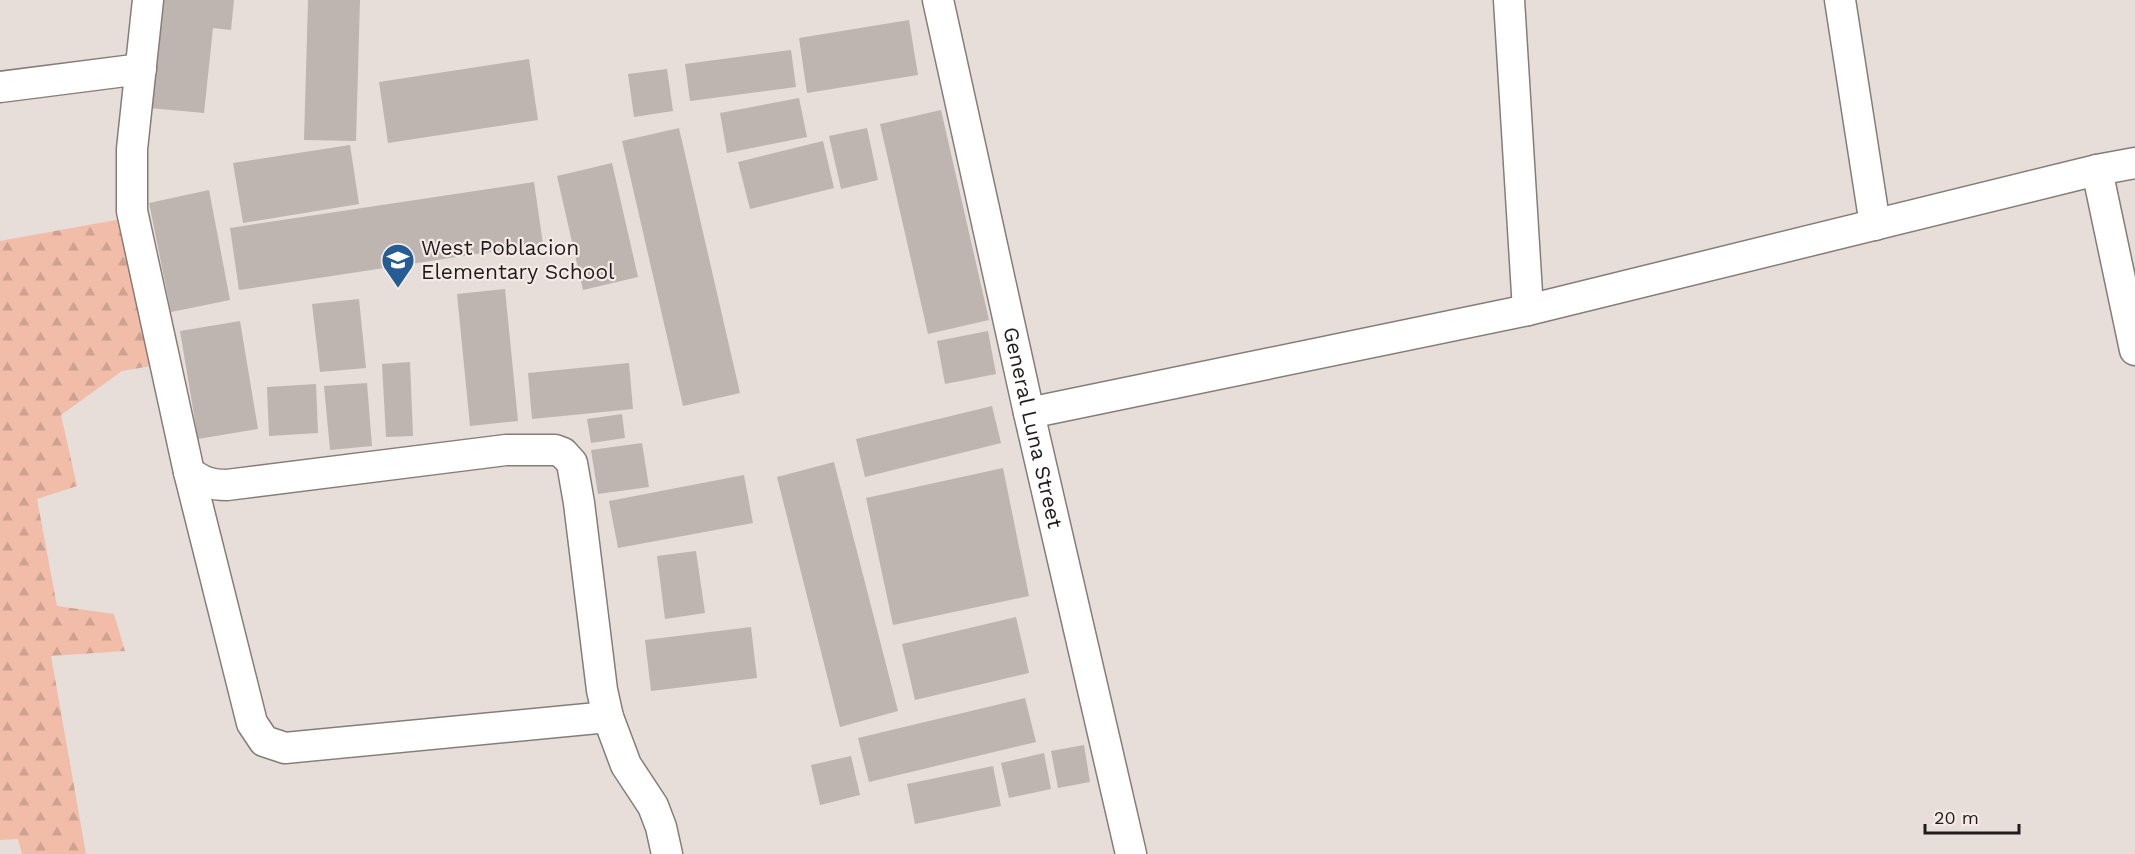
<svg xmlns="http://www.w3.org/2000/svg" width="2135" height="854" font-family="'Work Sans',sans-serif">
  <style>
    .forest { fill: url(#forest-firs) }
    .building { fill: #beb4b0 }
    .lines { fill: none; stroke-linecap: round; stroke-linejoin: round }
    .street-casing { stroke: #867d79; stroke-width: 33 }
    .street { stroke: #fff; stroke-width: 30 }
    .labels { text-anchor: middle; stroke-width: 4.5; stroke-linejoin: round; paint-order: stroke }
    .poi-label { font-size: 21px; fill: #201c1b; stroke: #f5eae6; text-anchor: start }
    .street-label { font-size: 21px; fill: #201c1b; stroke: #f5eae6 }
  </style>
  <defs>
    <pattern id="forest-firs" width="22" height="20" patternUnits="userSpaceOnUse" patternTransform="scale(1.5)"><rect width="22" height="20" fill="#f1bda9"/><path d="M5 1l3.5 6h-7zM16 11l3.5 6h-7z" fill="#cea291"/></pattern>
  </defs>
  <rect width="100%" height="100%" fill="#e7ddd9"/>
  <path class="forest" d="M138,216L174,362L122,371L61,415L77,486L37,499L57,606L114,614L125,651L51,656L86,854H22L18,839L0,840V241Z"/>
  <path class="building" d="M159,0H234L231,30L213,28L204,113L149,108Z
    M308,0H360L356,141L304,140Z
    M909,20L918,75L807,93L799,38Z
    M791,50L796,87L690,101L685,64Z
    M529,59L538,120L388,143L379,82Z
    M667,69L673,111L634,117L628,74Z
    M799,98L807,137L727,153L720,113Z
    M941,110L989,320L928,334L880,124Z
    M679,128L740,393L683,406L622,141Z
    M867,128L878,180L841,189L829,136Z
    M823,141L834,188L750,209L738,162Z
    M350,145L359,204L243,223L233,163Z
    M612,163L638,277L583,290L557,176Z
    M534,182L543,244L239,290L230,228Z
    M209,190L230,300L171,312L149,203Z
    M505,289L518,421L470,426L457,294Z
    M359,299L366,368L320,372L312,304Z
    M240,321L258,429L198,439L180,331Z
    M988,331L996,374L945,384L937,341Z
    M410,362L413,436L386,437L382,364Z
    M629,363L633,409L532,419L528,373Z
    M367,383L372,446L330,450L324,386Z
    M316,384L318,433L269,436L267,387Z
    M992,406L1001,443L865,477L856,439Z
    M622,414L625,438L591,443L587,419Z
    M642,443L649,487L598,494L591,450Z
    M834,462L898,711L840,727L777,477Z
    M1003,468L1029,596L893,625L866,498Z
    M744,475L753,523L618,548L609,501Z
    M696,551L705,613L665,619L657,556Z
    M1016,617L1029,673L915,700L902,644Z
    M751,627L757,678L651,691L645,640Z
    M1025,698L1036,742L869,782L858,738Z
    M1084,745L1090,782L1058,788L1051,751Z
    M1044,753L1051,789L1009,798L1001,763Z
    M851,756L860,795L820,805L811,765Z
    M993,766L1001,806L915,824L907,784Z"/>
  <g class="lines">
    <g class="street-casing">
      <g id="street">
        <path d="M148,0L132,149V211L189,472C202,482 211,485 227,485L506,450H555L563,453L572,463L579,503L602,690L608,717L626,765L653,806L661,827L667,854"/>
        <path id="s1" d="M938,0L1029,413L1131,854"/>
        <path d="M1509,0L1528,310"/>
        <path d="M1840,0L1875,225"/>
        <path d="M0,87L141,69"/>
        <path d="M2097,170L2135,350"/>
        <path d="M1029,413L1528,310L2097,170L2135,163"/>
        <path d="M189,472L252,723L264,741L285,748L608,717"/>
      </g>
    </g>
    <use href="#street" class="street"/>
  </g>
  <defs>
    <g id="school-pin" transform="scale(1.725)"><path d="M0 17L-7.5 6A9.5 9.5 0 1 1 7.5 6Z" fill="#255c94" stroke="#f5eae6"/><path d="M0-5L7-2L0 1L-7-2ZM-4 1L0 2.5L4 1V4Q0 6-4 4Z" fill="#fff"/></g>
  </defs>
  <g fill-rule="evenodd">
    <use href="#school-pin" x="398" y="260"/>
  </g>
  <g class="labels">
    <g class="poi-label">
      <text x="421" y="255">West Poblacion<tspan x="421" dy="24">Elementary School</tspan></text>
    </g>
    <g class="street-label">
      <text dy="7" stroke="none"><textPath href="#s1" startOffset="438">General Luna Street</textPath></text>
    </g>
  </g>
  <path d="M1925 824v9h94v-9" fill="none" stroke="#201c1b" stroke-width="3"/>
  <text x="1934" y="824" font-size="18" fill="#201c1b" stroke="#f5eae6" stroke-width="4.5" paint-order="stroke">20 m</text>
</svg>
